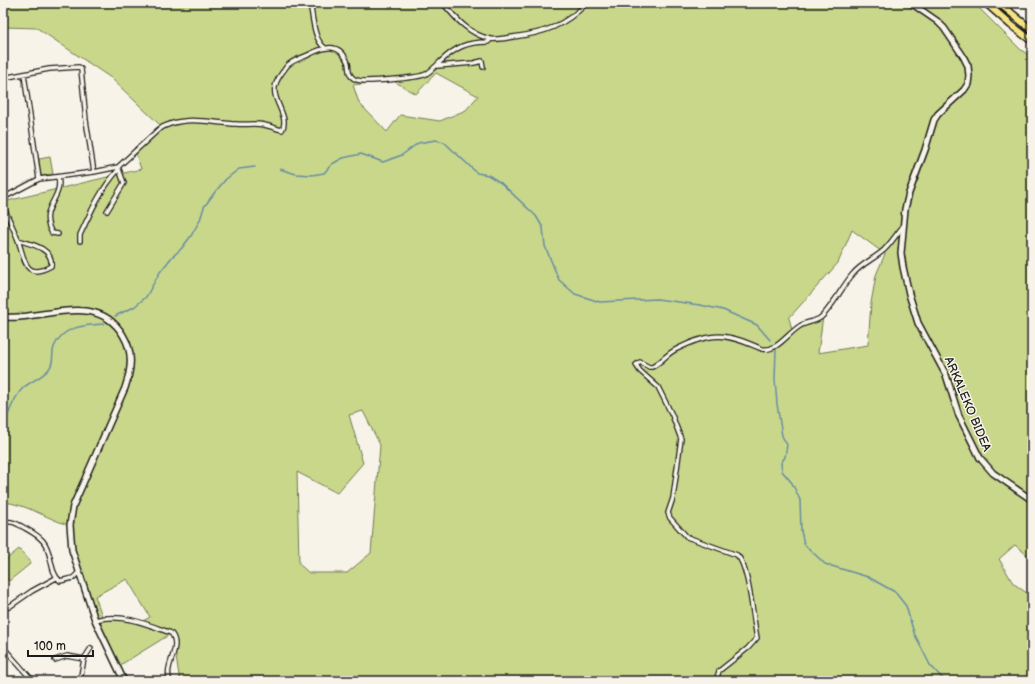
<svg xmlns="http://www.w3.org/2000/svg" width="1035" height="684" font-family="'Balsamiq Sans',sans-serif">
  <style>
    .green { fill: #c9d78b; stroke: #727a54; fill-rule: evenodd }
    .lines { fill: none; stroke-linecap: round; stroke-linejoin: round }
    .stream { stroke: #678ca1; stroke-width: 1.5 }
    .street-casing { stroke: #1c1c1c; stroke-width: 6 }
    .secondary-casing { stroke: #1c1c1c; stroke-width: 8 }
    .highway-casing { stroke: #1c1c1c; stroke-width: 9 }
    .street { stroke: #f7f3e8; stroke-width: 3.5 }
    .secondary { stroke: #f7f3e8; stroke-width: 5 }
    .highway { stroke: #f4e382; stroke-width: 6 }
    .labels { text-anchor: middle; stroke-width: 3; stroke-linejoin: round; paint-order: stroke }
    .street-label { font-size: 12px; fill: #1c1c1c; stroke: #f7f3e8 }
  </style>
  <rect width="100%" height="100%" fill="#f7f3e8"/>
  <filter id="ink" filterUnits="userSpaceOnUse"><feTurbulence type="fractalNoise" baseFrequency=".025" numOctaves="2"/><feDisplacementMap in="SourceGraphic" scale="8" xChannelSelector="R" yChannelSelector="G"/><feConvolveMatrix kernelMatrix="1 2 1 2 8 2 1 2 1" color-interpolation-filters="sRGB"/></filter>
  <g filter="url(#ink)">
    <path class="green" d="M3,3H974L1021,50L1032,57V559L1015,545L999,559L1013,583L1032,597V681H180L172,633L117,667L95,620L72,550L68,525C46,518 26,504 3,502V202L141,169L134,148L160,125L111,78L37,28L3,27ZM436,73L478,96L466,110L440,121L400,115L387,132L359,103L353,85L392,80L416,94ZM852,230L885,254L876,275L871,303L868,345L818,353L823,316L792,330L789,318L838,263ZM363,411L380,445L371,553L347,573H309L299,564L297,472L337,493L363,463L349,415ZM127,579L150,617L143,621L102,616L95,596Z
      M50,157L53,174L41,176L39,159Z
      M19,549L30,561V564L9,581L3,575V562Z"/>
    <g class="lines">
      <path class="stream" d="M280,169L296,174L312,175L324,173L332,164L343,158L361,154L383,162L402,155L418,143L436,140L444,142L477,173L488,175L501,183L536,216L543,228L545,246L559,280L575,294L600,302L657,299L700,305L723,310L757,325L770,340
        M115,316L134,307L146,297L160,272L172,257L181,249L191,236L200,220L204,207L215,192L226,179L239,169L255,167
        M776,350L775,379L777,404L782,436L787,445L785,457L781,463L782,471L792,483L800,500L801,531L804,544L825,564L868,577L895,592L906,606L914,633L930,665L945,681
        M3,426C9,415 13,397 23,388C31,381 41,378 48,370C55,363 51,355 54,347C62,326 85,325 104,324"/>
      <g class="street-casing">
        <path id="street" d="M310,3C313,16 313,39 325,48
          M443,3C456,19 470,35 491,39C498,40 506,38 513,37C545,33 564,26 587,3
          M437,66L474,63L482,61L483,67
          M24,74L39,179
          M3,78L49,69L79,67L81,69L86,120L94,172
          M58,177C64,199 37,208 52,233L58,234
          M3,198L39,179L94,172L118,167L158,130C181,114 211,123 236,124C246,125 255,123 264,125C271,126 276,129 282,130C290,117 272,101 275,87C276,80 283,71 287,66C292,60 302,58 308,55C325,46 340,42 348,63C349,68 348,74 352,77C355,81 362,81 366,81C375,81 420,78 426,74C431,71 436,66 440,62C456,47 466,42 488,42L491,39
          M3,206C8,217 14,229 18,240C25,259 24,281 51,266C54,248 30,244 18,240
          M107,211L124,183L119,169
          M80,241V235C91,211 101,189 119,169L118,167
          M3,523C11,520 16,523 23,527C30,531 38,535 43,541C53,553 49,572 60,581L73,578L79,572
          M3,609L9,607L32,591L56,578
          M95,620C122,613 147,624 171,633C183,648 163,665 170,681
          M3,647L33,681
          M55,660L67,656L84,659
          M80,681L84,659L91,648
          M716,681L719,671L748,648L757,638C753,619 749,566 737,555L687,537L670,518L668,513L673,498L681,439L672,415L658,387L640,371L636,365L640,362L649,367H652C661,363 667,353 677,349C713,331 725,333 762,349C777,352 788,333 800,326C806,322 814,322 820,318C830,311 843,285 853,274C861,264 874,259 884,250C891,243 897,234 903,226"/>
      </g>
      <g class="secondary-casing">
        <path id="secondary" d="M911,3L937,21L944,28L963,56L968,66L969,76L968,84L964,90L938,114L934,120L925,150L909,193L905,209L901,253L903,267L909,294L918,323L946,375L959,416L980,458L993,473L1032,500
          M3,317C11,318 19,317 28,316C62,312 102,299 123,335C134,353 131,370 125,388L73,506L70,525L72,550L95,620L124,681"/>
      </g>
      <g class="highway-casing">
        <path id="highway" d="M986,3L1011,25L1032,41
          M999,3L1032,30"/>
      </g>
      <use href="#street" class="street"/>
      <use href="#secondary" class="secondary"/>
      <use href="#highway" class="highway"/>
    </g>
  </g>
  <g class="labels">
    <g class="street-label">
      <text transform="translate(968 404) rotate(67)" y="4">ARKALEKO BIDEA</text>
    </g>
  </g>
  <rect width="1035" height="684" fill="none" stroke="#f7f3e8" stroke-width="16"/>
  <rect x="8" y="8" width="1019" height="668" fill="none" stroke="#1c1c1c" stroke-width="1.5" filter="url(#ink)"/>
  <path d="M28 650v6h65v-6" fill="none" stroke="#1c1c1c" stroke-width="2"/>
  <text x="34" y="650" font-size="12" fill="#1c1c1c" stroke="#f7f3e8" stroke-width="3" paint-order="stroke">100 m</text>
</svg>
